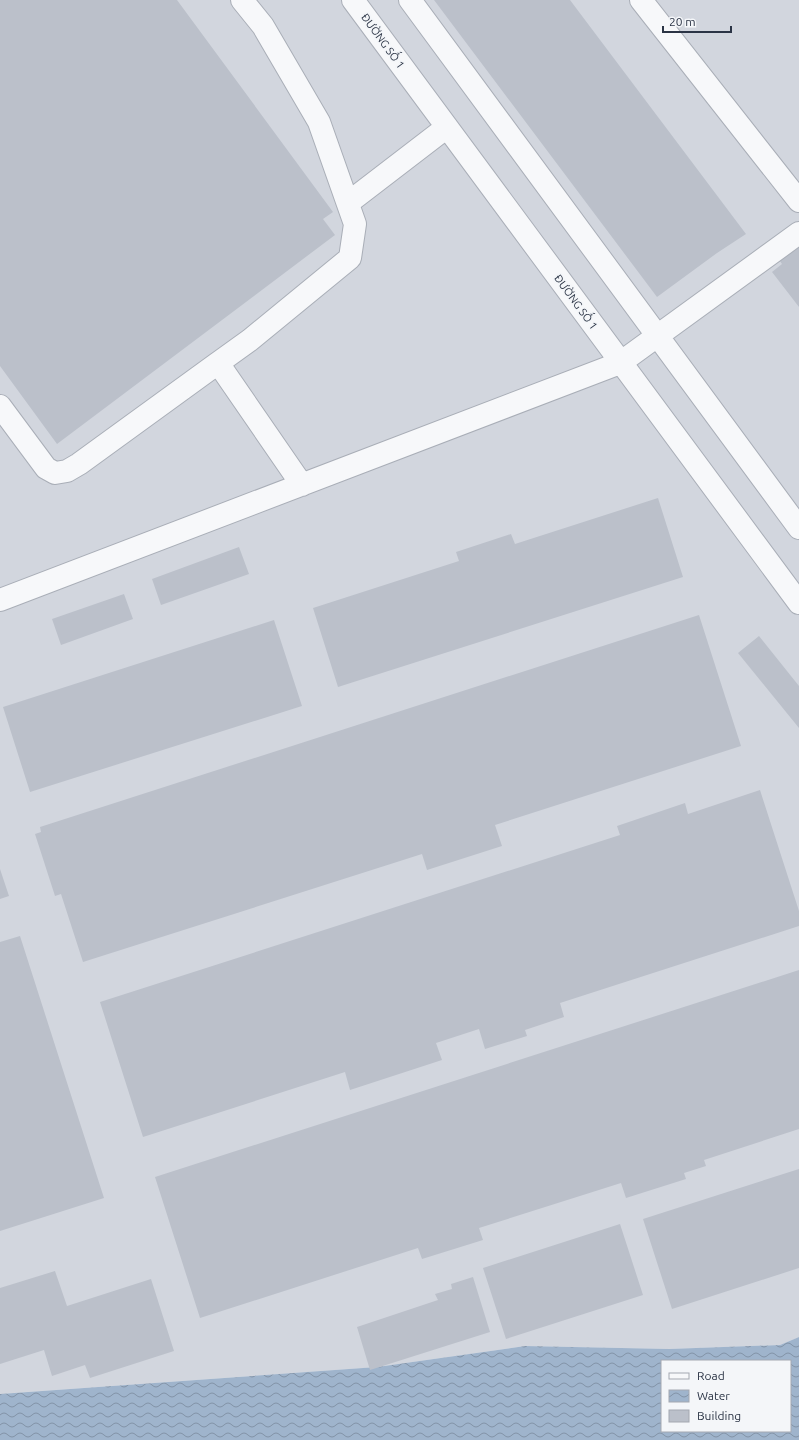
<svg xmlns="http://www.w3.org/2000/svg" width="799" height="1440" font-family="Ubuntu,sans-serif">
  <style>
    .built { fill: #d2d6de }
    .water { fill: url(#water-waves); fill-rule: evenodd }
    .building { fill: #bbc0ca }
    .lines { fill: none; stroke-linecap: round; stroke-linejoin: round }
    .minor-casing { stroke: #a9aeb7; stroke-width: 24 }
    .minor { stroke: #f7f8fa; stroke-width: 22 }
    .labels { text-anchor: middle; stroke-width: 3.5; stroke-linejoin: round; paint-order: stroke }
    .street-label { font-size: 11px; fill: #2b3445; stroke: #f4f6f9 }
  </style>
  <defs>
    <pattern id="water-waves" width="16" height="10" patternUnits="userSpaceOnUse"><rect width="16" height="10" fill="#9fb4cc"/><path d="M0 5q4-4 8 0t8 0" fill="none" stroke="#8293a7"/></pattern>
  </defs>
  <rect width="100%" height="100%" fill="#e4e7ec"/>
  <path class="built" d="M0,0H799V1337L780,1345L669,1349L525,1346L377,1367L0,1394Z"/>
  <path class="water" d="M799,1337V1440H0V1394L377,1367L525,1346L669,1349L780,1345ZM662,1361H790V1431H662Z"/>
  <path class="building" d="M0,0H177L333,212L323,219L335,235L57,444L0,366Z
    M434,0H570L746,234L717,253L657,297Z
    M799,247V307L772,272L782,264L780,261Z
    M658,498L683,577L338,687L313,608L459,561L456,552L511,534L515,544Z
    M239,547L249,574L161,605L152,579Z
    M124,594L133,619L61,645L52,619Z
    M699,615L741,746L495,825L502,846L427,870L422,854L83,962L61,894L55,896L35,834L41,832L40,827Z
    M274,620L302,706L30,792L3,707Z
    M759,636L799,686V728L738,653Z
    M760,790L799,911V926L560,1003L564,1017L525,1030L527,1036L485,1049L479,1029L436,1043L442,1060L350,1090L345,1072L143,1137L100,1002L620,835L617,826L685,803L688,814Z
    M0,869L9,896L0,899Z
    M20,936L104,1198L0,1231V942Z
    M799,970V1129L704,1160L706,1166L684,1173L686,1179L626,1198L621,1183L479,1228L483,1240L422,1259L418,1248L200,1318L155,1177Z
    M799,1169V1268L672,1309L643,1219Z
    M620,1224L643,1295L506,1339L483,1268Z
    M55,1271L67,1306L151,1279L174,1351L90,1378L85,1365L52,1376L44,1350L0,1364V1288Z
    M473,1277L490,1332L370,1370L357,1327L438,1300L435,1294L452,1289L451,1284Z"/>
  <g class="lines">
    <g class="minor-casing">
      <path id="minor" d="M242,0L263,26L319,122L355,224L350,258L250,340L218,363L302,485
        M353,0L799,603
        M410,0L799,528
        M641,0L799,201
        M348,203L447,127
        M0,406L46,468L55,473L67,471L79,464L218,363
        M0,600L620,363L799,233"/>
    </g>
    <use href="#minor" class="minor"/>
  </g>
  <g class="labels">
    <g class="street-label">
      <text transform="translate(383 41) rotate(54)" y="4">ĐƯỜNG SỐ 1</text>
      <text transform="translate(576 302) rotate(54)" y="4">ĐƯỜNG SỐ 1</text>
    </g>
  </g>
  <rect x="661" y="1360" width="130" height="72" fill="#f4f6f9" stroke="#a4a8b1"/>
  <rect x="669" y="1373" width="20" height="6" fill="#f7f8fa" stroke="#a4a8b1"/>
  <text x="697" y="1380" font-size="12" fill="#2b3445">Road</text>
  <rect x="669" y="1390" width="20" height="12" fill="url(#water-waves)" stroke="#a4a8b1"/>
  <text x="697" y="1400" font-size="12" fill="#2b3445">Water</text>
  <rect x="669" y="1410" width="20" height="12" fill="#bbc0ca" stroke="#a4a8b1"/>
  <text x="697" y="1420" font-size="12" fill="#2b3445">Building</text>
  <path d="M663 26v6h68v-6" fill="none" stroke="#2b3445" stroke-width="2"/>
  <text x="669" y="26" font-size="12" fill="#2b3445" stroke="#f4f6f9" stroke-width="3" paint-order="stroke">20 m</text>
</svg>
